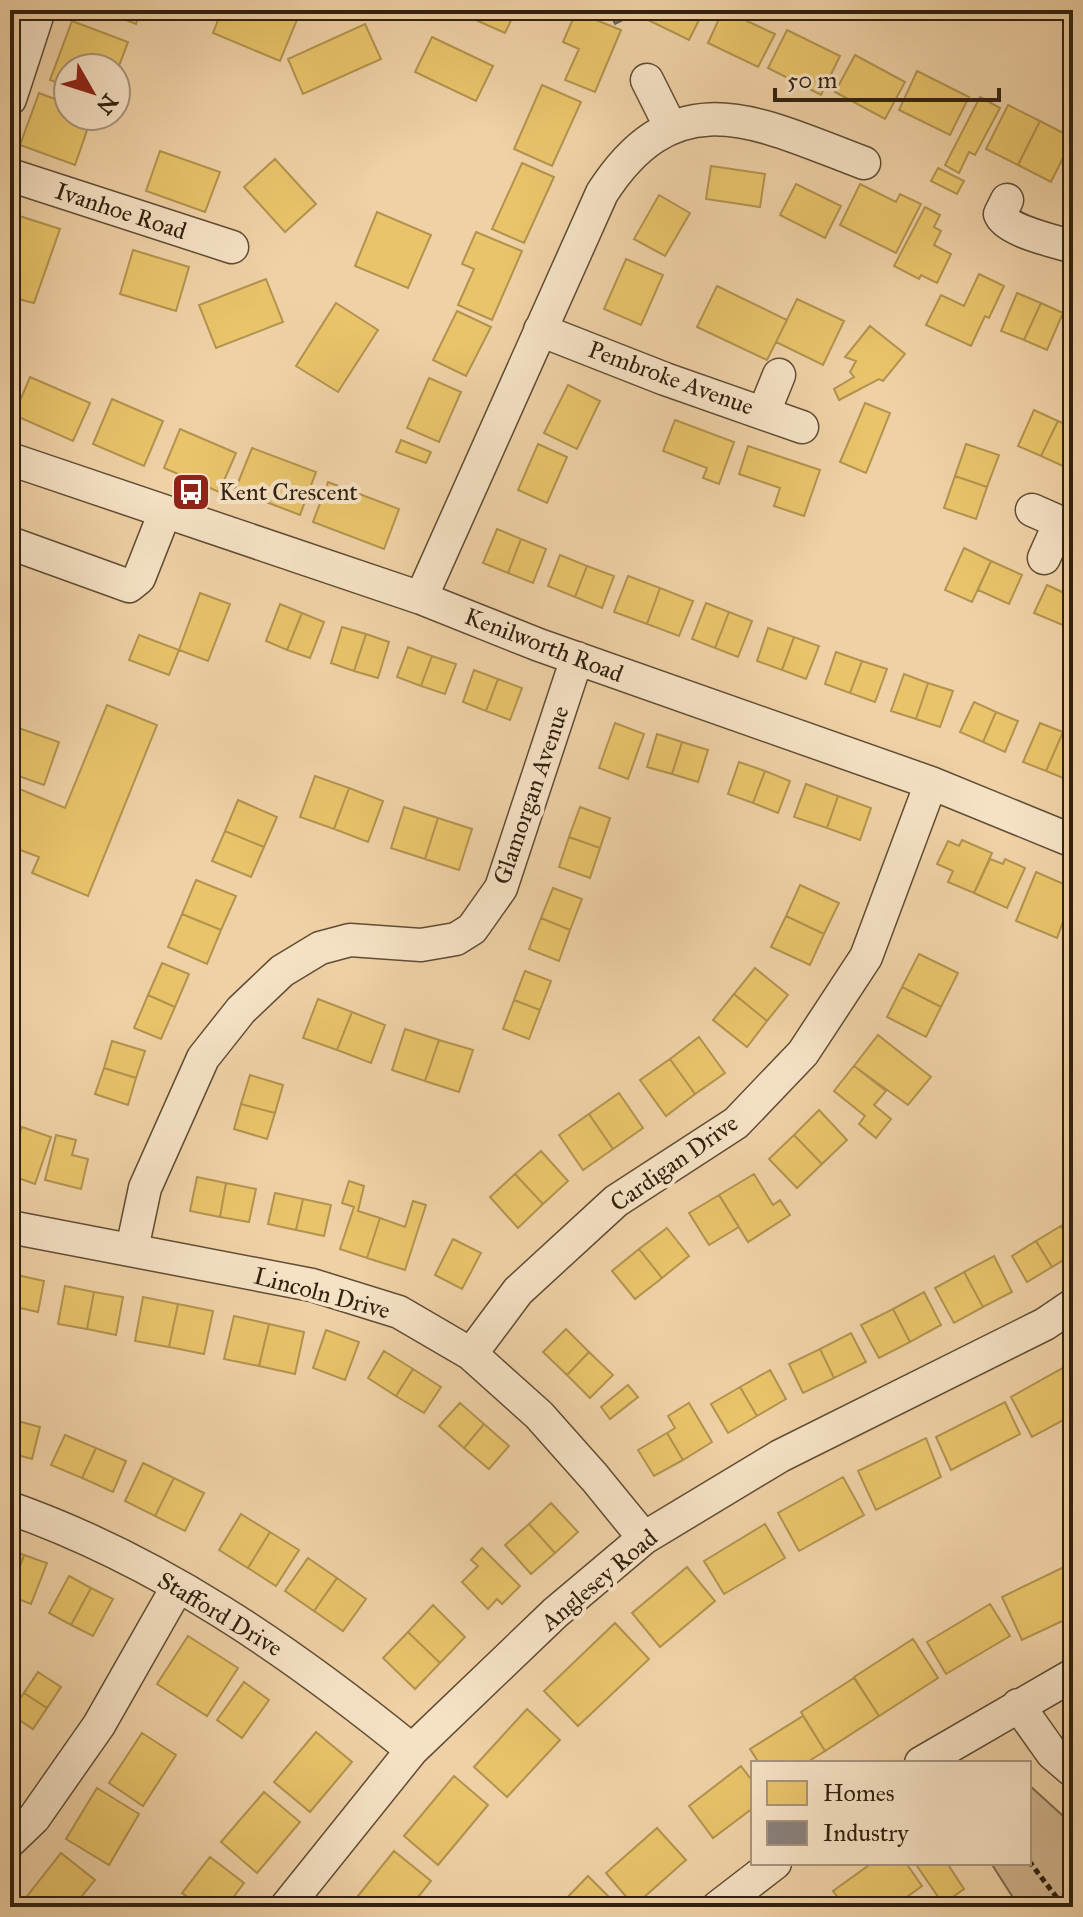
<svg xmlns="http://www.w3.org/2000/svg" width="1083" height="1917" font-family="'IM FELL Great Primer',serif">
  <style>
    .green { fill: #cfb38c; stroke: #806a4e; stroke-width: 2 }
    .homes { fill: #e9c46a; stroke: #b2934f; stroke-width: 2 }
    .industry { fill: #8a817c; stroke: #6f645b; stroke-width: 2 }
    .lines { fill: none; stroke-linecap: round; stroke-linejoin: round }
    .minor-casing { stroke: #604d34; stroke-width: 35 }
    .path { stroke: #31210f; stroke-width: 5; stroke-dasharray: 6 4; stroke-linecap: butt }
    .minor { stroke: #f5e1c4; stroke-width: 32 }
    .labels { text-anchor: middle; stroke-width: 8; stroke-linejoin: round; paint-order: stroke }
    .street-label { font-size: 24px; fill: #31210f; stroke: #f5e1c4 }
    .poi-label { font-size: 24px; fill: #31210f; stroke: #f5e1c4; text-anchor: start }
  </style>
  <rect width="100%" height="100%" fill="#efd1a5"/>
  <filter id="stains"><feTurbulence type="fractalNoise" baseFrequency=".0025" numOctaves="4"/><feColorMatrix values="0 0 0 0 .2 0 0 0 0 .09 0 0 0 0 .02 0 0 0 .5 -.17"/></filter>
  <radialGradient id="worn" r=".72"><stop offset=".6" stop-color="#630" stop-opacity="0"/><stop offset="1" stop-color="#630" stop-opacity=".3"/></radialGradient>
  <path class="green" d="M1029,1785L1073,1825V1907H1019L991,1863H1029Z"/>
  <path class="homes" d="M101,10H141L136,24Z
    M222,10H301L280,61L213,33Z
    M464,10H516L505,33L462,14Z
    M646,10H704L689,40L642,17Z
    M723,10L775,34L758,67L708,43Z
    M576,12L621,30L595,92L565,80L579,49L563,42Z
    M72,21L128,42L116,74V68H68V87L50,80Z
    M365,24L381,59L303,94L288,59Z
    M787,30L840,56L821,95L768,68Z
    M432,37L493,66L476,101L415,72Z
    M855,55L905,82L885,119L835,92Z
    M917,71L969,97L950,135L899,110Z
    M542,85L581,102L552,166L514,149Z
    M39,93L68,104V116H92L75,165L20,145Z
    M980,97L1000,108L975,155L969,152L959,173L945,165Z
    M1008,105L1040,121L1018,165L986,149Z
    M1040,121L1073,138L1051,182L1018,165Z
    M160,151L220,172L205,212L146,191Z
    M275,159L316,204L285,232L244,187Z
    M522,163L554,177L524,243L492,229Z
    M711,166L765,174L760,207L706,199Z
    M938,168L964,181L957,194L931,181Z
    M796,184L841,206L825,238L780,215Z
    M860,184L896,202L900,194L921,204L896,253L840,225Z
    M659,195L690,213L665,256L634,239Z
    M925,207L940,215L934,227L941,231L934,245L951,254L937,283L921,275L919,279L894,266Z
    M377,212L431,235L408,288L355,266Z
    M10,213L60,229L34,303L10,297Z
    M476,232L522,251L492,320L458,305L474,269L462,264Z
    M133,250L189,267L176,311L120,294Z
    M626,259L663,275L641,325L604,309Z
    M979,274L1004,286L989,318L985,316L971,346L926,325L941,295L964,306Z
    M266,279L283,322L216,348L199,305Z
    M717,286L787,320L767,360L697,327Z
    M1017,293L1041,303L1024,340L1001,331Z
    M797,299L844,321L823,365L776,342Z
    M336,303L378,330L338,392L296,366Z
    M1041,303L1063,313L1047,350L1024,340Z
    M457,311L491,327L466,376L433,360Z
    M870,326L905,354L883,381L879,379L839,400L834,389L854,377L850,372L856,361L845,357Z
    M10,372L20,376L10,404Z
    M30,377L90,403L73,441L14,415Z
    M429,378L461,392L439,442L407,428Z
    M568,385L600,401L577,449L544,433Z
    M112,399L163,421L144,466L93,444Z
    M865,403L890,413L866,473L840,462Z
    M1034,410L1058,421L1041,456L1018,446Z
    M675,420L734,442L719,484L703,478L707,468L663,451Z
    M1058,421L1073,428V449L1065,467L1041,456Z
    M180,429L236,453L219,492L164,468Z
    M401,440L431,452L426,463L396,452Z
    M538,444L567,457L547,503L518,490Z
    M966,444L999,455L987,487L955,476Z
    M748,446L820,470L804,516L774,506L780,488L739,474Z
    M252,448L316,472L300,515L235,490Z
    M955,476L987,487L976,519L944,508Z
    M328,482L399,509L384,549L313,522Z
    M497,529L521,539L508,573L483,563Z
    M521,539L546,549L533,583L508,573Z
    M964,548L991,561L972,602L945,590Z
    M560,555L587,566L575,597L548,586Z
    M991,561L1022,575L1009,604L978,590Z
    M587,566L614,576L602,608L575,597Z
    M628,576L660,588L647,624L614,612Z
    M1047,585L1073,597V609L1065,626L1034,613Z
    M660,588L693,601L679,636L647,624Z
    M200,593L230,604L208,661L179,650Z
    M706,603L729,612L715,648L692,639Z
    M280,604L302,613L287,650L266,641Z
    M729,612L752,621L738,657L715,648Z
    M302,613L324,622L310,658L287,650Z
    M342,627L366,634L354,671L331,663Z
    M768,628L794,637L782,670L757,661Z
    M366,634L389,642L378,678L354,671Z
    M139,635L179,650L169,675L129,660Z
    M794,637L819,646L806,679L782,670Z
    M408,647L432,656L421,686L397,677Z
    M836,652L862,661L850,693L825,684Z
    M432,656L456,664L445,694L421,686Z
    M862,661L887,669L875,702L850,693Z
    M474,670L498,679L486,711L463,702Z
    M904,674L928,683L916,719L891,711Z
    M498,679L522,688L510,720L486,711Z
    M928,683L953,691L940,727L916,719Z
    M974,702L996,712L983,742L960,732Z
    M107,705L157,725L88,896L32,873L39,857L10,846V785L65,808Z
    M996,712L1018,721L1005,752L983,742Z
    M615,723L644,734L628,779L599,768Z
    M1040,723L1063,732L1046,771L1023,762Z
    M10,725L59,742L44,785L10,773Z
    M1063,732L1073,736V769L1068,780L1046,771Z
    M657,734L682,742L672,774L647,767Z
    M682,742L708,750L698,782L672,774Z
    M739,762L765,771L753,803L728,794Z
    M765,771L790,781L778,813L753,803Z
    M315,776L349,788L334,829L300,817Z
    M806,784L838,796L827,828L794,817Z
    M349,788L383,801L368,842L334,829Z
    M838,796L871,808L860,840L827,828Z
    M238,800L277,817L264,847L225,831Z
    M404,807L438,818L425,859L391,848Z
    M580,807L610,818L600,848L569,837Z
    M438,818L472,829L459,870L425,859Z
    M225,831L264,847L251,877L212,861Z
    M569,837L600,848L590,878L559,867Z
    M962,840L992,853L974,893L948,882L953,871L937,864L948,841L959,846Z
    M990,859L1003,864L1005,859L1025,868L1007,908L974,893Z
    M1036,872L1066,885L1063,890L1073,894L1057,938L1016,921Z
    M196,880L236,896L221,930L182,914Z
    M800,885L839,903L824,934L786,916Z
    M553,888L582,899L570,930L541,918Z
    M182,914L221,930L207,964L168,947Z
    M786,916L824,934L810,965L771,947Z
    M541,918L570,930L559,961L529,949Z
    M919,954L958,973L941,1007L902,987Z
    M162,963L189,974L175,1007L148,995Z
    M755,968L788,995L767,1021L734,994Z
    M525,971L551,981L540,1010L514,1000Z
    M902,987L941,1007L926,1037L887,1017Z
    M734,994L767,1021L747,1047L713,1020Z
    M148,995L175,1007L161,1039L134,1028Z
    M318,999L352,1012L337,1050L303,1038Z
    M514,1000L540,1010L529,1039L503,1029Z
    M352,1012L385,1025L371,1063L337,1050Z
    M405,1029L439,1040L425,1081L392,1070Z
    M878,1035L931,1077L908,1105L854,1066Z
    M699,1037L725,1073L695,1094L670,1059Z
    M439,1040L473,1050L459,1092L425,1081Z
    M112,1041L145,1051L136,1078L104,1068Z
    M670,1059L695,1094L666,1116L640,1080Z
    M854,1066L886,1091L874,1105L891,1119L876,1138L859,1124L865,1116L834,1091Z
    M104,1068L136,1078L128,1105L95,1094Z
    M250,1075L283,1085L275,1113L241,1104Z
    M619,1093L643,1128L613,1149L589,1114Z
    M241,1104L275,1113L267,1139L234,1129Z
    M819,1110L847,1140L822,1164L794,1135Z
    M589,1114L613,1149L583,1170L559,1135Z
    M22,1127L51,1137L35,1184L10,1175V1162Z
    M56,1135L76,1140L72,1155L88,1159L81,1189L45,1180Z
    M794,1135L822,1164L797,1188L769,1159Z
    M541,1151L568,1181L543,1204L515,1174Z
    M515,1174L543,1204L518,1228L490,1197Z
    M754,1174L773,1205L780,1200L790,1215L748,1242L719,1195Z
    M197,1177L226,1183L220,1217L190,1211Z
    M349,1181L364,1186L358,1211L380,1218L367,1258L340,1249L354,1207L342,1203Z
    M226,1183L256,1189L249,1222L220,1217Z
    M275,1193L303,1199L296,1230L268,1224Z
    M719,1195L739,1227L709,1245L689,1213Z
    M303,1199L331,1205L324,1236L296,1230Z
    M413,1201L426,1205L405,1270L367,1258L380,1218L405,1227Z
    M1061,1226L1073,1247V1254L1052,1267L1036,1241Z
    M667,1228L689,1256L662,1278L639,1249Z
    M453,1239L481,1253L462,1289L435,1275Z
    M1036,1241L1052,1267L1027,1282L1012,1256Z
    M639,1249L662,1278L635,1299L612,1271Z
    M994,1256L1012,1292L983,1307L964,1272Z
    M964,1272L983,1307L954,1323L935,1288Z
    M10,1273L17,1275L11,1306H10Z
    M17,1275L44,1281L38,1312L11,1306Z
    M65,1286L94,1292L87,1329L58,1324Z
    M94,1292L123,1297L116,1335L87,1329Z
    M924,1292L941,1325L910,1342L893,1309Z
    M143,1297L178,1304L169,1347L135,1341Z
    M178,1304L213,1311L204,1354L169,1347Z
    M893,1309L910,1342L879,1358L861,1325Z
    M234,1316L269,1324L259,1366L224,1359Z
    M269,1324L304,1332L295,1374L259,1366Z
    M566,1329L589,1352L567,1375L543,1352Z
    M326,1330L359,1342L345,1380L313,1368Z
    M851,1333L866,1362L834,1378L820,1349Z
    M820,1349L834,1378L803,1393L789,1364Z
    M384,1351L413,1369L396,1396L368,1378Z
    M589,1352L613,1375L590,1398L567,1375Z
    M1070,1364L1073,1370V1415L1032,1437L1011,1397Z
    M413,1369L441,1387L424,1413L396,1396Z
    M770,1370L786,1399L757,1416L740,1387Z
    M628,1385L638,1397L610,1419L601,1407Z
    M740,1387L757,1416L728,1433L711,1404Z
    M1005,1402L1020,1434L951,1470L936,1437Z
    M460,1403L484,1424L464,1448L439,1426Z
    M689,1403L712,1442L683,1460L667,1433L675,1428L668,1416Z
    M10,1419L40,1427L32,1459L10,1453Z
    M484,1424L509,1446L489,1469L464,1448Z
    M667,1433L683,1460L654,1476L638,1450Z
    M65,1435L96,1448L82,1478L51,1465Z
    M926,1438L941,1477L876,1510L858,1471Z
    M96,1448L126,1461L113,1492L82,1478Z
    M143,1463L174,1478L155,1516L125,1501Z
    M843,1477L864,1515L799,1551L778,1513Z
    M174,1478L204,1493L185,1531L155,1516Z
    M551,1503L578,1532L555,1553L529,1524Z
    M241,1514L270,1532L248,1568L219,1550Z
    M529,1524L555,1553L531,1574L505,1545Z
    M765,1524L785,1558L724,1594L704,1561Z
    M270,1532L299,1550L276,1586L248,1568Z
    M482,1548L520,1586L502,1604L497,1599L488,1609L462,1582L478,1566L471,1560Z
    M10,1549L24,1555L10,1591Z
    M24,1555L47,1563L31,1604L10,1596Z
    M308,1558L337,1578L314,1611L285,1591Z
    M1068,1565L1073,1575V1616L1022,1640L1002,1597Z
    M687,1567L715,1601L660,1647L632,1613Z
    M69,1576L91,1588L71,1625L49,1613Z
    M337,1578L366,1599L343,1631L314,1611Z
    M91,1588L113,1599L93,1636L71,1625Z
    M990,1604L1010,1636L946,1674L927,1642Z
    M433,1605L465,1637L440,1663L408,1632Z
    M615,1623L649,1659L578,1726L544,1691Z
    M408,1632L440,1663L415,1689L383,1658Z
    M188,1636L238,1668L207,1716L157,1684Z
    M913,1639L938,1678L879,1716L854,1677Z
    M38,1672L61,1687L47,1708L24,1693Z
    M854,1678L879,1716L825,1751L801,1712Z
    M244,1682L269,1700L242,1738L217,1720Z
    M24,1693L47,1708L33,1729L10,1714Z
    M527,1709L560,1740L507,1797L474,1767Z
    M803,1716L825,1751L806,1763H759L750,1749Z
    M316,1732L352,1762L310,1812L274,1782Z
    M142,1733L176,1755L143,1806L109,1783Z
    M741,1766L753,1782V1808L713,1838L689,1806Z
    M454,1776L488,1805L438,1865L404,1836Z
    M97,1788L139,1814L109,1865L66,1839Z
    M264,1792L300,1822L257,1873L221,1842Z
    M657,1828L686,1860L634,1906L606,1873Z
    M394,1851L431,1881L410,1907H349Z
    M61,1853L95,1880L73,1907H32L24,1900Z
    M210,1857L244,1883L226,1907H201L182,1893Z
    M872,1863H906L922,1886L893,1907H845L833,1891Z
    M915,1863H947L964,1889L943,1904Z
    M588,1876L619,1907H558Z"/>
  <path class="industry" d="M609,10H638L639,12L615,24Z"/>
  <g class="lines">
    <g class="minor-casing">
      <path id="minor" d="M647,80L671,128
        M10,99L39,10
        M10,175L232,247
        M1007,200L1000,214C1006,231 1055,241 1073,247
        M540,330L665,379L802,427
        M764,412L779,375
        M10,459L421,598L539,645L931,783L1073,841
        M1032,510L1073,528
        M10,543L129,586L139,578L165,512
        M1044,558L1060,522
        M421,598L602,193C677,76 760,124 864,163
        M10,1227L312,1285L399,1312L471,1354L539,1415L595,1478L644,1538
        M132,1249L145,1188L203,1058L241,1010L282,971L320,948L350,940L421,945L456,939L472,929L501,888L577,658
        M471,1354L518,1291L616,1201L736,1123L803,1053L866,957L931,783
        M10,1508C160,1561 290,1651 412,1750
        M1018,1705L1052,1753L1073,1771
        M921,1763L1073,1675
        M10,1841L34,1818L99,1725L178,1586
        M286,1907L412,1750L555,1613L644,1538L780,1456L1045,1324L1073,1305
        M718,1907L775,1863"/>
    </g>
    <path class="path" d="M1029,1861L1064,1907"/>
    <use href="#minor" class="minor"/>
  </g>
  <defs>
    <g id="bus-square" transform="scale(2)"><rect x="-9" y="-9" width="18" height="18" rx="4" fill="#8f2418" stroke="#f5e1c4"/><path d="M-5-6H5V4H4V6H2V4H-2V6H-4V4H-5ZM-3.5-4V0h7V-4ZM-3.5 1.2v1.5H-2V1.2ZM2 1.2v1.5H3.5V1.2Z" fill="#fff"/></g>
  </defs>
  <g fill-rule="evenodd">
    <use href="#bus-square" x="191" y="492"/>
  </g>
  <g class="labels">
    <g class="street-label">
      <text transform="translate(121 211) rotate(18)" y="8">Ivanhoe Road</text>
      <text transform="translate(671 378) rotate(20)" y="8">Pembroke Avenue</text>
      <text transform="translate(544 645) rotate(21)" y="8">Kenilworth Road</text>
      <text transform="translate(531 795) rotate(-71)" y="8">Glamorgan Avenue</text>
      <text transform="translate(674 1163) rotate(-35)" y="8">Cardigan Drive</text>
      <text transform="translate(322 1293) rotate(15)" y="8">Lincoln Drive</text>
      <text transform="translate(599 1580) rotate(-40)" y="8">Anglesey Road</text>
      <text transform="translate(220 1614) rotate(31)" y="8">Stafford Drive</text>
    </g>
    <g class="poi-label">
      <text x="219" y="500">Kent Crescent</text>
    </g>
  </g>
  <rect width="1083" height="1917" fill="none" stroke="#efd1a5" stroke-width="40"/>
  <rect x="12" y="12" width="1059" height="1893" fill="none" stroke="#31210f" stroke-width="4"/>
  <rect x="20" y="20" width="1043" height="1877" fill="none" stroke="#31210f" stroke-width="2"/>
  <rect x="751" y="1761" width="280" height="104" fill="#f5e1c4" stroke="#a7947c" stroke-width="2"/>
  <rect x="767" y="1781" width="40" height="24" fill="#e9c46a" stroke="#a7947c" stroke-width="2"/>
  <text x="823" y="1801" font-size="24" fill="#31210f">Homes</text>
  <rect x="767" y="1821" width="40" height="24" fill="#8a817c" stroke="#a7947c" stroke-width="2"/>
  <text x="823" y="1841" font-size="24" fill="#31210f">Industry</text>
  <g transform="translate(92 92) rotate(129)"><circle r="38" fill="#f5e1c4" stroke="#a7947c" stroke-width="2"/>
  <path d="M0-6L14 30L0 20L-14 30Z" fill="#8f2418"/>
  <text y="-12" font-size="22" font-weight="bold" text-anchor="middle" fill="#31210f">N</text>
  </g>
  <path d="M775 88v12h224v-12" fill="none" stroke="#31210f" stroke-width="4"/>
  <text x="787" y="88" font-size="24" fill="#31210f" stroke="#f5e1c4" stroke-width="6" paint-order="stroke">50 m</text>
  <rect width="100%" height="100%" filter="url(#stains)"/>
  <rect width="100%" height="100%" fill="url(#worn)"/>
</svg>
